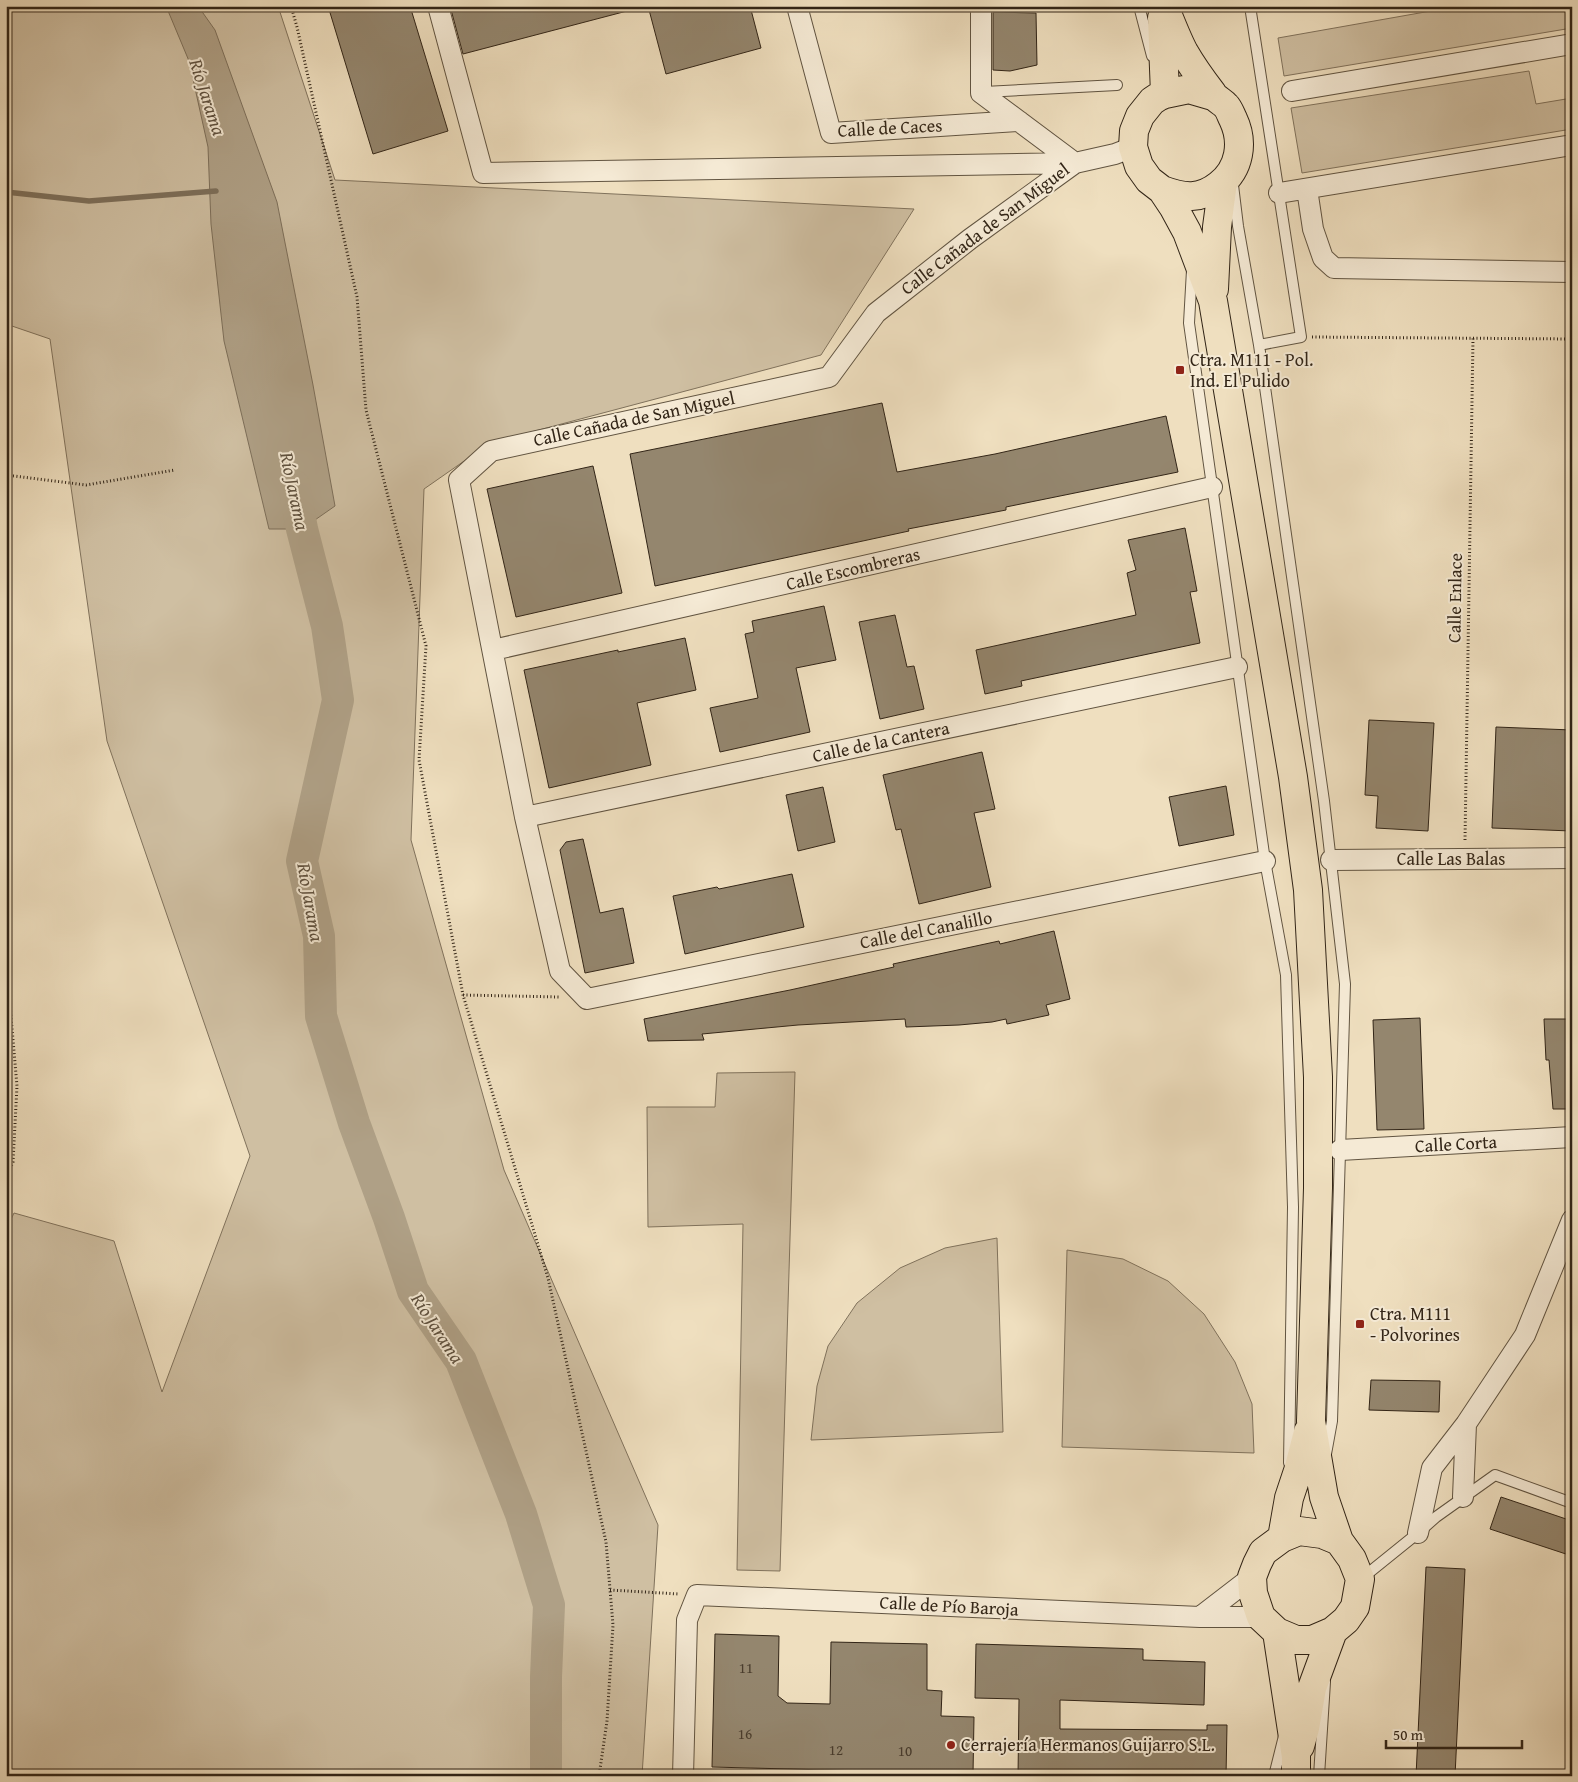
<svg xmlns="http://www.w3.org/2000/svg" width="1578" height="1782" font-family="'Gentium Book Plus',serif">
  <style>
    .green { fill: #cfbfa2; stroke: #80725c }
    .water { fill: #afa086; stroke: #7d6f5a }
    .lines { fill: none; stroke-linecap: round; stroke-linejoin: round }
    .stream { stroke: #7d6f5a; stroke-width: 5.5 }
    .river { stroke: #afa086; stroke-width: 32 }
    .building { fill: #94866e; stroke: #322517 }
    .lane-casing { stroke: #615441; stroke-width: 12 }
    .street-casing { stroke: #615441; stroke-width: 22 }
    .primary-casing { stroke: #322517; stroke-width: 30 }
    .path { stroke: #322517; stroke-width: 3; stroke-dasharray: 1 2.5; stroke-linecap: butt }
    .lane { stroke: #f5ead5; stroke-width: 10 }
    .street { stroke: #f5ead5; stroke-width: 20 }
    .primary { stroke: #efdfbf; stroke-width: 28 }
    .poi-dot { fill: #8f2418; stroke: #f5ead5; stroke-width: 2 }
    .labels { text-anchor: middle; stroke-width: 4; stroke-linejoin: round; paint-order: stroke }
    .number-label { font-size: 15px; fill: #4a3d2d }
    .street-label { font-size: 18px; fill: #322517; stroke: #f5ead5 }
    .poi-label { font-size: 18px; fill: #322517; stroke: #f5ead5; text-anchor: start }
    .water-label { font-size: 19px; font-style: italic; fill: #5e503e; stroke: #f5ead5 }
  </style>
  <rect width="100%" height="100%" fill="#efdfbf"/>
  <filter id="stains"><feTurbulence type="fractalNoise" baseFrequency=".004" numOctaves="4"/><feColorMatrix values="0 0 0 0 .2 0 0 0 0 .09 0 0 0 0 .02 0 0 0 .5 -.17"/></filter>
  <radialGradient id="worn" r=".72"><stop offset=".6" stop-color="#630" stop-opacity="0"/><stop offset="1" stop-color="#630" stop-opacity=".3"/></radialGradient>
  <path class="green" d="M6,6H278L335,180L914,209L821,355L490,443L424,489L411,840L504,1170L658,1525L642,1776H6V1230L14,1213L114,1241L162,1392L250,1156L107,741L50,339L6,324Z
    M1459,6H1572V28L1284,76L1278,38Z
    M1529,71L1536,104L1572,98V129L1302,173L1291,108Z
    M795,1072L780,1571L737,1570L743,1224L648,1227L647,1107H715L717,1073Z
    M997,1238L1003,1432L811,1440L817,1386L828,1346L857,1303L900,1268L945,1248Z
    M1067,1250L1123,1259L1168,1281L1204,1314L1235,1362L1252,1404L1254,1453L1062,1447Z"/>
  <path class="water" d="M166,6H198L215,30L277,202L313,385L335,506L302,529H269L224,341L211,224L208,147L189,61Z"/>
  <g class="lines">
    <path class="stream" d="M6,192L89,201L216,191"/>
    <path class="river" d="M294,486L302,529L327,626L338,700L302,861L319,936L321,1016L354,1123L389,1218L413,1291L461,1361L521,1514L549,1605L546,1677V1776"/>
  </g>
  <path class="building" d="M328,6H410L448,131L373,154Z
    M450,6H627V11L463,54Z
    M648,6H750L761,48L666,74Z
    M993,12L1036,13L1037,65L1010,71L993,70Z
    M882,403L897,472L995,454L1166,416L1178,472L1006,507V510L908,529L909,531L655,586L630,454Z
    M593,466L622,593L516,617L487,489Z
    M1185,528L1197,591L1190,592L1200,643L1021,681L1022,686L985,694L976,650L1136,615L1127,573L1136,570L1128,540Z
    M824,606L836,660L796,668L810,732L720,752L710,708L758,698L745,634L754,632L752,621Z
    M895,615L907,667L914,666L924,709L880,719L859,622Z
    M685,638L696,690L637,703L651,765L549,788L524,670L618,650V652Z
    M1369,720L1434,723L1428,831L1376,828L1378,796L1365,795Z
    M1496,727L1572,730V831L1492,828Z
    M982,752L995,809L974,813L991,887L919,904L901,829L896,830L883,775Z
    M1226,786L1234,835L1179,846L1169,797Z
    M823,787L835,842L798,851L786,795Z
    M583,839L600,913L623,908L634,963L585,973L560,850L566,842Z
    M792,874L804,927L685,954L673,896L717,887L719,889Z
    M1054,931L1070,999L1046,1005L1049,1015L1007,1024L1006,1019L992,1022L959,1025L906,1027L905,1019L798,1025L702,1034L704,1040L648,1041L644,1019L790,990L894,967L893,964L999,941L1000,944Z
    M1420,1018L1424,1129L1377,1130L1373,1020Z
    M1544,1019H1572V1109H1553L1549,1060H1546Z
    M1371,1380L1440,1381L1439,1412L1369,1410Z
    M1501,1497L1572,1521V1556L1490,1529Z
    M1426,1567L1465,1569L1455,1776H1416Z
    M715,1634L779,1636L778,1696L787,1703L830,1704L831,1642L927,1644V1690L942,1691L941,1716L974,1717L973,1774L904,1776V1772L712,1767Z
    M976,1644L1143,1649V1660L1205,1662L1204,1705L1060,1700V1729L1207,1730V1725H1227L1226,1776H1018L1019,1699L975,1698Z"/>
  <g class="lines">
    <g class="lane-casing">
      <path id="lane" d="M1139,6L1152,56
        M1250,6L1301,337L1259,345
        M984,92L1117,85
        M1233,185L1238,226L1259,345L1324,801L1345,984L1332,1421L1326,1454
        M1192,270L1189,323L1265,861L1286,975L1293,1207L1289,1463
        M1361,1579L1418,1533L1436,1517L1495,1475L1572,1503
        M1274,1776L1284,1736
        M1319,1776L1325,1682"/>
    </g>
    <g class="street-casing">
      <path id="street" d="M438,6L483,173L1075,163L970,239L876,313L829,377L491,451L459,480L525,817L560,971L587,999L1265,861
        M797,6L831,133L1019,121
        M981,6V93L1075,163L1115,154L1133,147
        M1292,91L1572,44
        M1307,189L1313,229L1323,258L1334,268L1572,272
        M1279,193L1572,145
        M493,650L1212,487
        M525,817L1237,667
        M1331,860L1572,858
        M1340,1150L1572,1137
        M1463,1497L1466,1424
        M1418,1533L1432,1468L1466,1424L1525,1335L1572,1220
        M1200,1617L1252,1577
        M683,1776L687,1620L697,1595L1200,1617H1261"/>
    </g>
    <g class="primary-casing">
      <path id="primary" d="M1162,18L1165,94
        M1213,96L1189,89L1165,94L1158,97L1152,101L1140,116L1134,131L1133,147L1139,166L1149,180L1162,190L1174,208L1187,232L1213,301L1293,777L1308,890L1318,1077V1188L1311,1421L1324,1497L1339,1541L1352,1559L1360,1579L1355,1607L1346,1620L1333,1631L1312,1640H1296L1277,1632L1261,1617L1253,1593L1252,1577L1257,1564L1263,1552L1282,1538L1299,1531L1322,1534L1339,1541
        M1162,190C1184,198 1200,200 1219,185C1240,169 1244,142 1233,119C1231,115 1229,109 1226,106C1222,101 1215,99 1212,93C1202,80 1192,66 1184,52C1177,39 1170,20 1164,6
        M1214,289L1217,227L1223,182
        M1282,1538L1289,1498L1298,1471L1308,1432
        M1277,1632L1296,1757V1776
        M1300,1746L1305,1728L1312,1688L1333,1631"/>
    </g>
    <path class="path" d="M291,6L297,27L357,297L366,410L426,646L419,760L463,995L548,1278L606,1542L613,1625L607,1721L599,1776
      M1312,337L1572,339
      M6,475L86,485L175,470
      M1465,840L1473,338
      M6,959L17,1086L13,1162L6,1178
      M463,995L560,997
      M610,1590L679,1594"/>
    <use href="#lane" class="lane"/>
    <use href="#street" class="street"/>
    <use href="#primary" class="primary"/>
  </g>
  <g class="poi-dot">
    <rect x="1175" y="365" width="10" height="10" rx="2.5"/>
    <rect x="1355" y="1319" width="10" height="10" rx="2.5"/>
    <circle cx="951" cy="1745" r="5"/>
  </g>
  <g class="labels">
    <g class="number-label">
      <text x="746" y="1673">11</text>
      <text x="745" y="1739">16</text>
      <text x="836" y="1755">12</text>
      <text x="905" y="1756">10</text>
    </g>
    <g class="street-label">
      <text transform="translate(890 128) rotate(-3)" y="6">Calle de Caces</text>
      <text transform="translate(985 229) rotate(-37)" y="6">Calle Cañada de San Miguel</text>
      <text transform="translate(634 419) rotate(-12)" y="6">Calle Cañada de San Miguel</text>
      <text transform="translate(853 569) rotate(-13)" y="6">Calle Escombreras</text>
      <text transform="translate(1455 598) rotate(-89)" y="6">Calle Enlace</text>
      <text transform="translate(881 742) rotate(-12)" y="6">Calle de la Cantera</text>
      <text x="1451" y="865">Calle Las Balas</text>
      <text transform="translate(926 930) rotate(-11)" y="6">Calle del Canalillo</text>
      <text transform="translate(1456 1144) rotate(-3)" y="6">Calle Corta</text>
      <text transform="translate(949 1606) rotate(3)" y="6">Calle de Pío Baroja</text>
    </g>
    <g class="poi-label">
      <text x="1190" y="366">Ctra. M111 - Pol.<tspan x="1190" dy="21">Ind. El Pulido</tspan></text>
      <text x="1370" y="1320">Ctra. M111<tspan x="1370" dy="21">- Polvorines</tspan></text>
      <text x="961" y="1751">Cerrajería Hermanos Guijarro S.L.</text>
    </g>
    <g class="water-label">
      <text transform="translate(208 97) rotate(72)" y="7">Río Jarama</text>
      <text transform="translate(295 491) rotate(78)" y="7">Río Jarama</text>
      <text transform="translate(311 902) rotate(80)" y="7">Río Jarama</text>
      <text transform="translate(438 1328) rotate(57)" y="7">Río Jarama</text>
    </g>
  </g>
  <rect width="1578" height="1782" fill="none" stroke="#efdfbf" stroke-width="25"/>
  <rect x="8" y="8" width="1563" height="1767" fill="none" stroke="#322517" stroke-width="2.5"/>
  <rect x="12" y="12" width="1553" height="1757" fill="none" stroke="#322517"/>
  <path d="M1386 1740v8h136v-8" fill="none" stroke="#322517" stroke-width="2.5"/>
  <text x="1393" y="1740" font-size="15" fill="#322517" stroke="#f5ead5" stroke-width="4" paint-order="stroke">50 m</text>
  <rect width="100%" height="100%" filter="url(#stains)"/>
  <rect width="100%" height="100%" fill="url(#worn)"/>
</svg>
